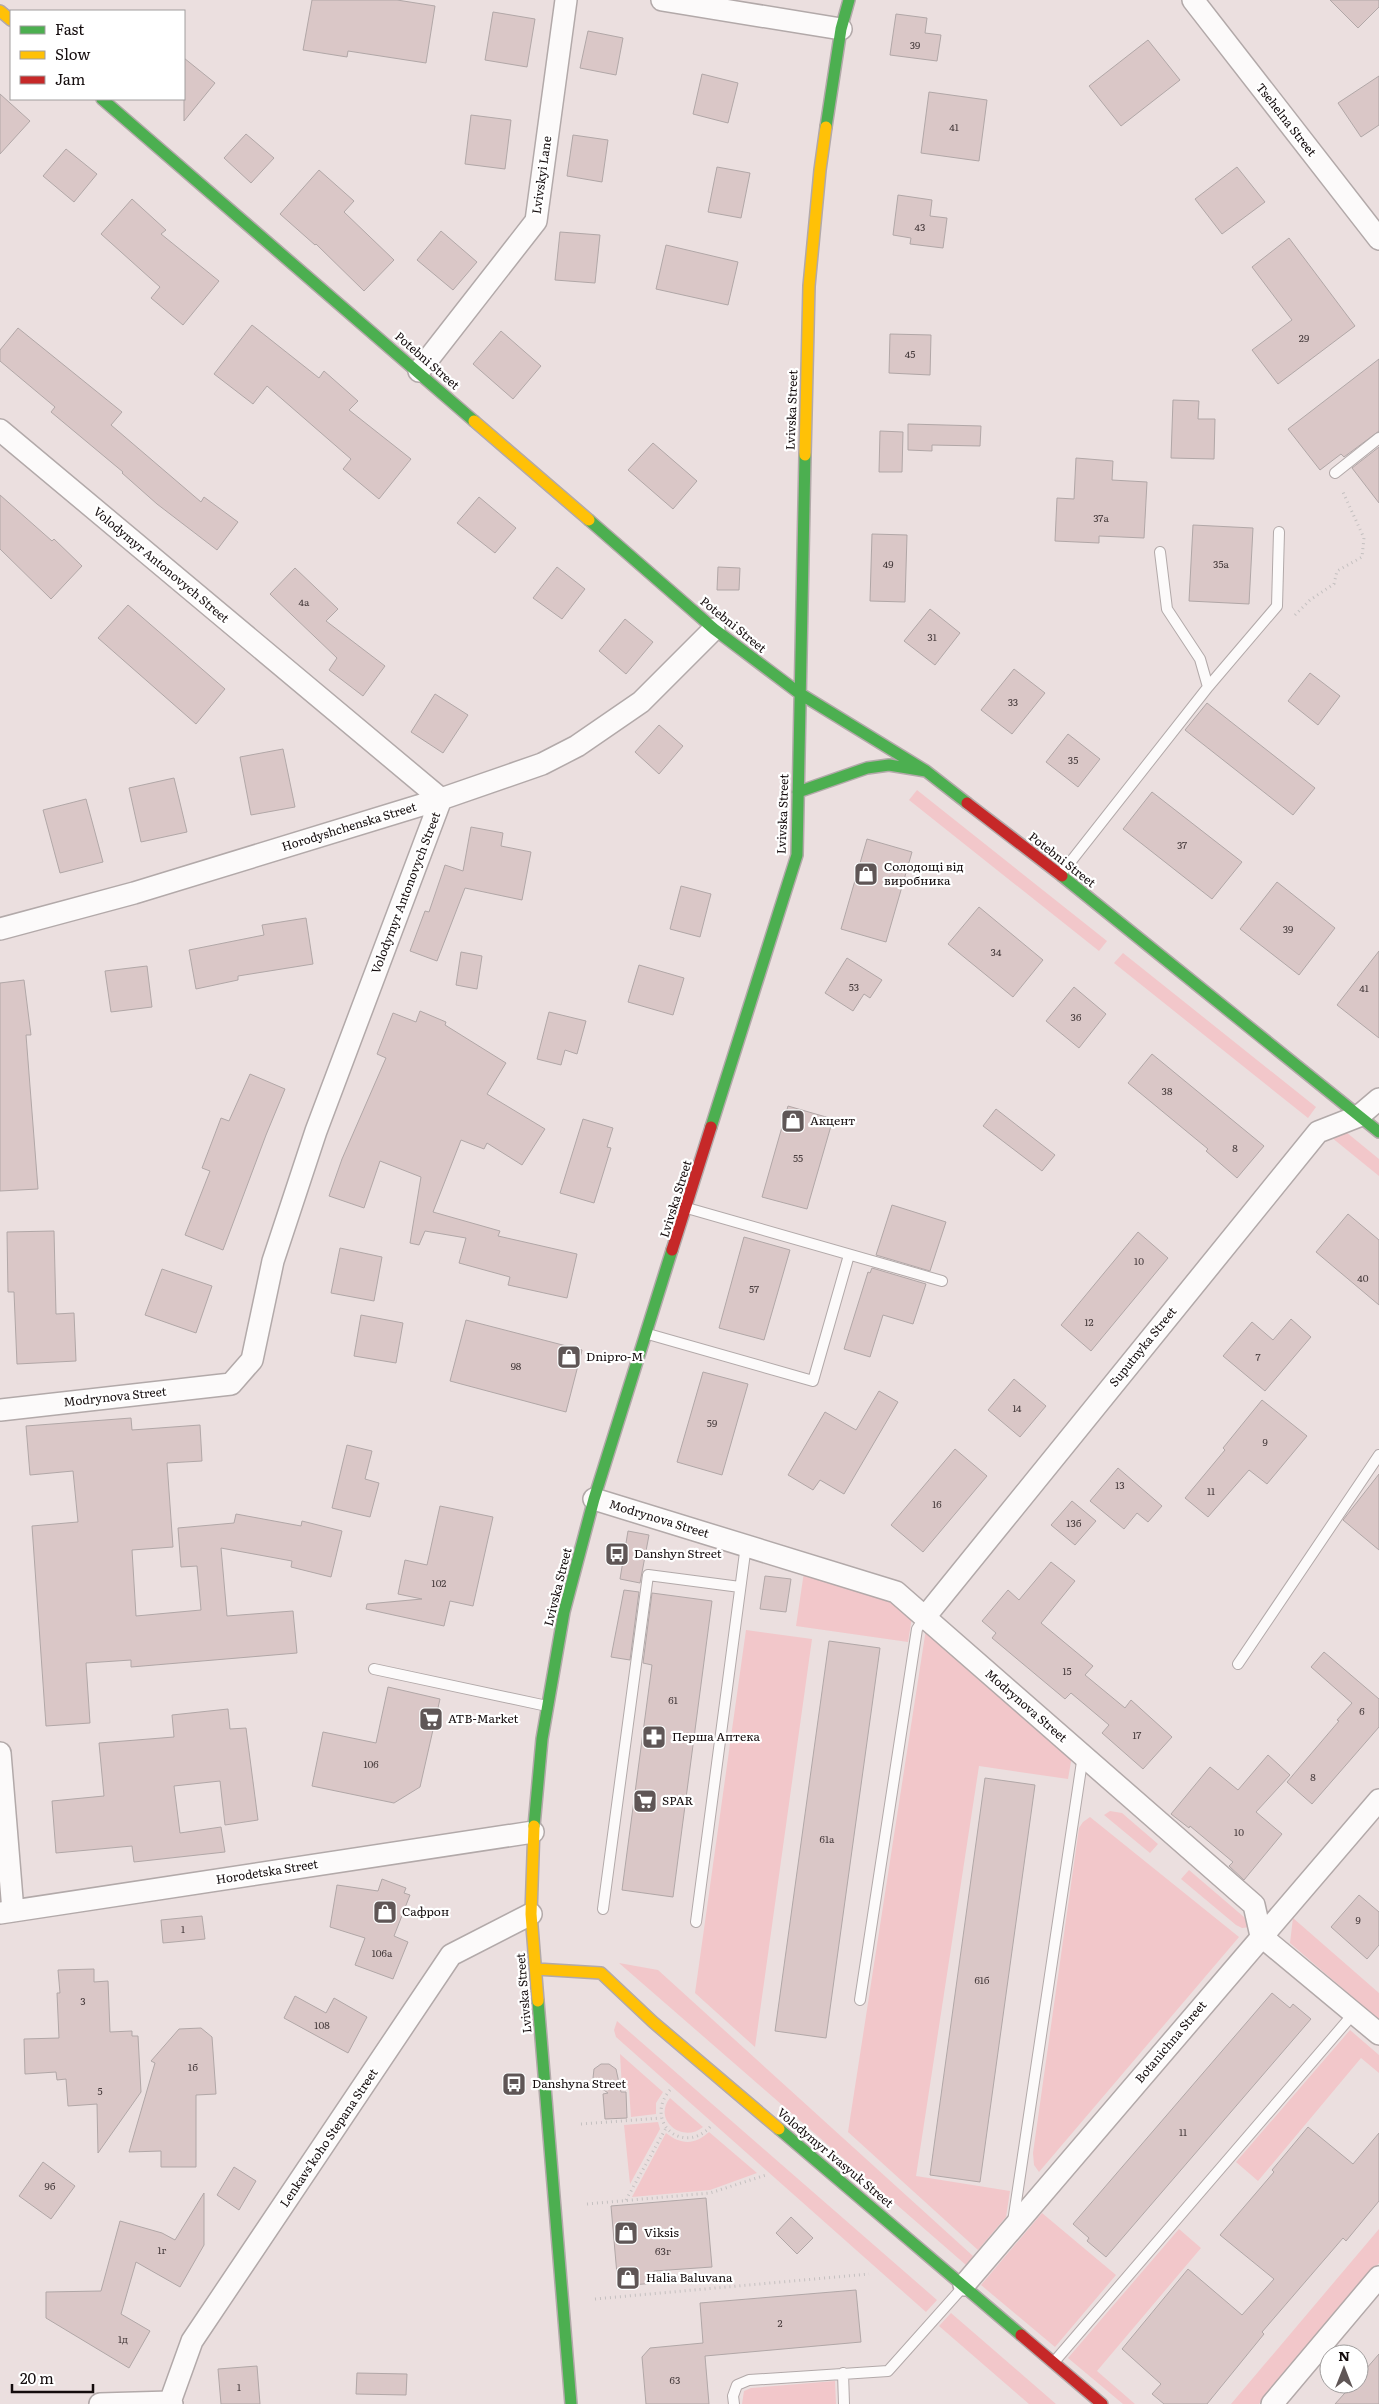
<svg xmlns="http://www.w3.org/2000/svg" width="1379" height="2404" font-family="Literata,serif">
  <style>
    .green { fill: #f2c7ca }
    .building { fill: #dac7c7; stroke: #b1a7a7 }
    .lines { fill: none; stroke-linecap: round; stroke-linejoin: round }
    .lane-casing { stroke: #b2a9a9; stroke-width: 12 }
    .street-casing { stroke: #b2a9a9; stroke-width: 24 }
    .fast-casing { stroke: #b2a9a9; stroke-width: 14 }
    .slow-casing { stroke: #b2a9a9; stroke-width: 14 }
    .jam-casing { stroke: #b2a9a9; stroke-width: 14 }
    .path { stroke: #c4c0c0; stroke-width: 3; stroke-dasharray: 1 4; stroke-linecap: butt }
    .lane { stroke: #fcfafa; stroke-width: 10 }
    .street { stroke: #fcfafa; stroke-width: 21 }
    .fast { stroke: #4caf50; stroke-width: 11 }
    .slow { stroke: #ffc107; stroke-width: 11 }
    .jam { stroke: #c62828; stroke-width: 11 }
    .labels { text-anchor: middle; stroke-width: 4.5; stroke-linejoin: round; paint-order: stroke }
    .number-label { font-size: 10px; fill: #463b3c }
    .street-label { font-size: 12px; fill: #140c0d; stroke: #fff }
    .poi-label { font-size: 12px; fill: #140c0d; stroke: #fff; text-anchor: start }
  </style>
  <rect width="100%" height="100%" fill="#ebdfdf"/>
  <path class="green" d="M917,790L1107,941L1099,951L909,800Z
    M1123,953L1316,1107L1308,1118L1114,963Z
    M1346,1132L1379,1159V1176L1331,1137Z
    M804,1572L892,1600L912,1617L908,1642L796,1626Z
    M926,1629L1072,1756L1068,1779L979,1766L916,2176L1010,2191L1006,2217L978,2250L848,2132Z
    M746,1630L812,1639L755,2047L695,1993Z
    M1110,1811L1122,1813L1158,1844L1150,1853L1104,1815Z
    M1090,1817L1239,1937L1039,2172L1034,2165L1033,2153L1079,1828L1083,1822Z
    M1189,1870L1244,1917L1250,1927L1242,1928L1236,1925L1181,1879Z
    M1293,1918L1379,1993V2020L1290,1943Z
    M619,1963L658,1970L973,2256L966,2265Z
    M617,2021L937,2300L926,2312L616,2037L614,2030Z
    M1350,2030L1379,2055V2073L1361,2058L1258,2181L1236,2162Z
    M620,2054L663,2092L656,2103V2114L631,2117L629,2089H622Z
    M670,2098L703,2127C683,2144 652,2120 670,2098Z
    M658,2122L660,2129L630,2184L624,2125Z
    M709,2132L757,2173L710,2190L632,2197L666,2133C681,2145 695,2145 709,2132Z
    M1042,2213L1116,2275L1055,2347L981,2285Z
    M1179,2229L1201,2248L1097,2371L1135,2404H1123L1068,2358Z
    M1379,2229V2263L1259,2404H1231Z
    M951,2313L1056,2404H1029L939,2326Z
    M835,2381L836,2404H742L744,2391L751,2388Z"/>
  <path class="building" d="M312,0H397L435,6L426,63L348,51L347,57L303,50Z
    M1330,0H1379V7L1358,28Z
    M493,12L535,19L527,67L485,60Z
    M896,14L927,18L925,33L941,35L937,61L890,55Z
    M588,31L623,38L616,75L580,68Z
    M1148,40L1180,80L1121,126L1089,86Z
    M184,58L215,83L184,121Z
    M702,74L738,83L728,123L693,114Z
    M1379,76V125L1361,137L1338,103Z
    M929,92L987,100L979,161L921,153Z
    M0,94L30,121L0,154Z
    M471,115L511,120L505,169L465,164Z
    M246,134L274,158L251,183L224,158Z
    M573,135L608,140L602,182L567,176Z
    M66,149L97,174L74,202L43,176Z
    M717,167L750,173L741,218L708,212Z
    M1237,167L1265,202L1222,234L1195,199Z
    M319,170L354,201L344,212L394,260L364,291L316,244L315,245L280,214Z
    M898,195L932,200L930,216L947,218L943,248L910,244L911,238L893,235Z
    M132,199L166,230L161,234L219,281L183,325L151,298L160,287L101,234Z
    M441,231L477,262L453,290L417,260Z
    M560,232L600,235L595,283L555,280Z
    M1289,238L1355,326L1278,384L1252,350L1292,320L1252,267Z
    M666,245L738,262L728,305L656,289Z
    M252,325L319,378L324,371L358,401L349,410L411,459L379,499L343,469L351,459L267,386L253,404L214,374Z
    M18,328L122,412L111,425L201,502L204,497L238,522L217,550L157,504L122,473L123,472L51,412L55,407L0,361V350Z
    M501,331L541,366L513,399L473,364Z
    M890,334L931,335L930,375L889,373Z
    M1379,359V431L1344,457L1341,454L1320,470L1288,429Z
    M1173,400L1199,401L1198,419H1215L1214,459L1171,458Z
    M908,424L981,426L980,446L932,445V451L908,450Z
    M880,431L903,432L902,472H879Z
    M653,443L697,481L673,509L628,470Z
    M1379,447V503L1352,468Z
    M1076,458L1113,461L1112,480L1147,482L1144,538L1099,536V543L1055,541L1057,498L1074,499Z
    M0,495L52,541L54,539L82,566L51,599L0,549Z
    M479,497L516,528L495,553L457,523Z
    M1193,525L1253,528L1249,604L1189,601Z
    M872,534L907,535L905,602L870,601Z
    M557,567L585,589L562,619L533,598Z
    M718,567L740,568L739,590H717Z
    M295,568L338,609L326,621L385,666L363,696L329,670L337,658L270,594Z
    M128,605L225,689L196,724L98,638Z
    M930,609L960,633L935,665L904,641Z
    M625,619L653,642L626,674L599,651Z
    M1014,669L1045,693L1012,734L981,710Z
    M1310,673L1340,696L1318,725L1288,701Z
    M435,694L468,715L443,753L411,732Z
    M1207,703L1315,788L1293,815L1185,730Z
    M659,725L683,746L659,774L635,752Z
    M1068,734L1100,759L1078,787L1046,762Z
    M283,749L295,807L251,815L240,757Z
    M174,778L187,832L141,842L129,788Z
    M1152,792L1242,862L1212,899L1123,829Z
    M86,799L103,862L60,873L43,810Z
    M471,827L503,833L501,846L531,852L522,900L465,888L437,961L410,951L425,911L429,912L445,865L463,871Z
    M867,839L912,852L886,942L841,929Z
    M1277,882L1335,928L1299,975L1240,929Z
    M681,886L711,894L700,937L670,929Z
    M979,907L1043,960L1013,997L948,944Z
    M306,918L313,964L238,976V980L196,989L189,950L264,935L262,925Z
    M1379,951V1038L1337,1005Z
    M461,952L482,956L477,989L456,985Z
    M847,958L882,980L870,998L864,994L853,1011L825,993Z
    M639,965L684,978L673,1015L628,1002Z
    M147,966L152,1007L111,1012L105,971Z
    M24,980L31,1035H26L38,1189L0,1191V983Z
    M1074,987L1106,1014L1079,1048L1046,1021Z
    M420,1011L446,1022L445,1025L506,1063L487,1094L545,1129L522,1165L487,1143L484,1149L461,1140L433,1212L500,1231L498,1236L577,1254L567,1298L508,1285L510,1277L459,1263L466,1238L425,1231L419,1245L410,1243L421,1177L380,1161L364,1208L329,1196L342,1159L386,1058L377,1054L393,1013L416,1022Z
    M549,1012L586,1021L577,1054L565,1050L561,1065L537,1059Z
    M1152,1054L1264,1146L1237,1178L1206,1151L1208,1149L1128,1083Z
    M250,1074L285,1089L266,1135L223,1250L185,1235L210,1171L202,1168L221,1118L229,1121Z
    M788,1106L833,1119L807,1209L762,1197Z
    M996,1109L1055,1155L1042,1171L983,1126Z
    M583,1119L613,1128L607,1147L611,1148L594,1203L560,1193Z
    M892,1205L946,1222L930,1271L876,1255Z
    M1348,1214L1379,1240V1305L1316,1252Z
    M54,1231L56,1314L74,1313L76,1361L17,1364L14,1292H8L7,1232Z
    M1138,1232L1168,1258L1091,1351L1061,1325Z
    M744,1237L790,1250L764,1340L719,1328Z
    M340,1248L382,1257L374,1301L331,1293Z
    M872,1268L926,1284L913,1324L883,1315L870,1357L844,1349L868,1272L870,1273Z
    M162,1269L212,1286L196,1333L145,1315Z
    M361,1315L403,1323L396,1363L354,1356Z
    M1291,1319L1311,1337L1265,1391L1223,1356L1252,1322L1273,1340Z
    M466,1320L582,1350L566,1412L450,1381Z
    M703,1372L748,1384L722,1475L677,1462Z
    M1014,1379L1046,1406L1020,1437L988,1410Z
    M879,1391L898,1402L844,1494L820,1480L813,1490L788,1475L825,1412L856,1430Z
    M1262,1400L1307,1436L1267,1484L1249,1470L1208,1517L1185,1498L1225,1450L1223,1448Z
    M131,1418L132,1430L200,1425L202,1461L167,1463L173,1547L132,1550L136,1616L201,1610L197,1566L181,1567L178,1528L234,1523L236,1514L301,1526L302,1521L342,1531L331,1577L291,1567L292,1561L221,1548L227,1616L293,1611L297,1653L131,1667V1660L86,1663L90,1723L46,1726L32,1526L78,1522L73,1471L30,1475L26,1426Z
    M347,1445L372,1451L365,1479L379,1483L370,1517L332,1508Z
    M955,1449L987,1476L923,1552L891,1525Z
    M1118,1468L1162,1506L1148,1522L1137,1513L1124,1529L1090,1501Z
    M1379,1474V1550L1343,1520Z
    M1072,1501L1096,1521L1075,1545L1051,1525Z
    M440,1506L493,1517L473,1606L450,1601L444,1626L366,1609L367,1604L422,1599L398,1594L405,1560L427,1565Z
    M628,1531L649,1535L640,1583L620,1579Z
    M1051,1562L1075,1581L1041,1623L1093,1666L1085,1675L1125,1708L1131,1700L1172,1737L1143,1769L1102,1733L1109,1725L1071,1693L1065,1699L992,1638L996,1633L982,1621L1008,1590L1019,1600Z
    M765,1576L791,1579L786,1612L760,1609Z
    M624,1590L639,1592L630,1660L611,1657Z
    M652,1593L712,1601L673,1897L622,1890L652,1665L643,1663Z
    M829,1641L880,1648L826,2038L775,2031Z
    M1324,1652L1379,1699V1727L1312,1804L1287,1782L1339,1721L1337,1720L1352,1703L1311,1667Z
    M388,1687L440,1699L420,1787L394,1803L312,1786L323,1732L376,1743Z
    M228,1709L230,1729L246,1728L258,1820L225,1825L220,1781L174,1786L180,1833L221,1827L225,1852L134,1862L132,1846L56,1853L52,1801L104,1796L99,1743L174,1737L172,1715Z
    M1268,1755L1290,1775L1256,1812L1282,1834L1244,1880L1229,1866L1233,1862L1190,1826L1189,1828L1171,1814L1210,1767L1238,1790Z
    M985,1778L1035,1785L980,2182L930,2175Z
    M382,1879L406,1888L404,1893L410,1895L394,1936L408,1942L393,1979L355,1965L365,1938L330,1927L337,1885L378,1891Z
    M1359,1895L1379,1912V1945L1367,1959L1331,1927Z
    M202,1916L205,1939L163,1943L161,1920Z
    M94,1969V1982L108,1981L110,2032L132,2031V2036H138L141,2092L98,2153L97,2104L68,2106L66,2079L57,2080L56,2072L25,2074L24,2039L59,2038L57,1993H60L58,1970Z
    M1272,1993L1290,2008L1293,2004L1311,2019L1106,2257L1087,2241L1089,2238L1073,2224Z
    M295,1996L326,2013L334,1998L367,2017L348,2053L284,2018Z
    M201,2028L212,2037L216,2094L196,2095V2167H161V2151L129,2152L155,2063L151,2061L179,2029Z
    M601,2064H609L616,2069L621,2092H626L627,2118L605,2119L603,2094L608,2093L597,2085L593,2078L594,2069Z
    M1308,2127L1353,2164L1379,2133V2201L1346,2241L1343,2238L1262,2332L1264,2334L1207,2404H1164L1152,2394L1161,2384L1122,2349L1188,2269L1242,2315L1274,2279L1220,2235L1274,2172L1272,2170Z
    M43,2162L75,2186L51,2219L19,2196Z
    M234,2167L256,2181L239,2210L217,2195Z
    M204,2193V2245L180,2287L136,2262L121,2314L150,2331L129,2368L46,2318V2292L101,2291L120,2221L162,2233L175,2240Z
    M706,2198L712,2267L654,2271L656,2283L618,2286L611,2206Z
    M791,2217L813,2238L797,2254L776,2233Z
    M856,2290L861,2342L705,2356L709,2404H646L642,2357L650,2348L703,2343L700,2303Z
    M1379,2354V2404H1335L1353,2384H1359V2377Z
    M257,2366L260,2404H221L218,2369Z
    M357,2373L407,2374L406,2395L356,2394Z"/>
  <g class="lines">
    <g class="lane-casing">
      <path id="lane" d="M1335,473L1379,438
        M1160,552L1167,609L1200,659L1208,687
        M1061,874L1208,687L1277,606L1279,532
        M687,1208L942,1281
        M648,1334L813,1381L849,1255
        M1238,1664L1379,1455
        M374,1669L547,1706
        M603,1909L648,1575L740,1587
        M696,1922L746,1545
        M860,2000L917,1629L925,1617
        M1013,2222L1083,1755
        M1054,2362L1354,2013
        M843,2373L844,2404
        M734,2404L733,2396L737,2385L749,2380L888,2371L963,2287"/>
    </g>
    <g class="street-casing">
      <path id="street" d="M662,0L841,29
        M1193,0L1379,239
        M419,371L536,221L566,0
        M0,430L441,799L316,1131L273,1261L252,1360L231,1384L0,1410
        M0,929L134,893L441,799L542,764L577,746L641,702L714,629
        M594,1499L896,1592L1254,1905L1261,1936L1379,2034
        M925,1617L1318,1132L1359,1116L1379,1099
        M0,1753L13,1911
        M0,1913L533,1832
        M964,2285L1379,1800
        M100,2404L170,2402
        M172,2404L170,2402L192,2341L451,1955L531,1914
        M1272,2404L1379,2277"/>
    </g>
    <g class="fast-casing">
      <path id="fast" d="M102,99L474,421
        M826,127L841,29L849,0
        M589,520L714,629L799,693L926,771L967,803
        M798,792L867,768L889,765L926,771
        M1062,876L1379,1132
        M711,1127L797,855L805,455
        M534,1826L542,1739L564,1612L594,1499L672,1250
        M538,2001L571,2404
        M779,2129L1021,2335"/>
    </g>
    <g class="slow-casing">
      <path id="slow" d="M0,11L11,20
        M474,421L589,520
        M805,455L809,286L820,170L826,127
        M534,1826L531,1914L538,2001
        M536,1969L601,1973L653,2022L779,2129"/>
    </g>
    <g class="jam-casing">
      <path id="jam" d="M967,803L1062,876
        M672,1250L711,1127
        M1021,2335L1102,2404"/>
    </g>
    <path class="path" d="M1295,615L1310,600L1334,584L1337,571L1362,557L1364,538L1342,490
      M670,2090C643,2121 683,2157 711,2126
      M581,2124L661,2118
      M626,2200L666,2128
      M587,2204L710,2193L766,2175
      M595,2299L869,2274"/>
    <use href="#lane" class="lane"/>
    <use href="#street" class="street"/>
    <use href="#fast" class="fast"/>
    <use href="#slow" class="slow"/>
    <use href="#jam" class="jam"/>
  </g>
  <defs>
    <g id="shop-square" transform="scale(1.25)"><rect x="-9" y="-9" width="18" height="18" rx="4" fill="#5f5656" stroke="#fff"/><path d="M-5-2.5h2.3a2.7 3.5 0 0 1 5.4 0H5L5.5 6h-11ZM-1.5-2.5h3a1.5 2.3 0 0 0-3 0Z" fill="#fff"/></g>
    <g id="bus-square" transform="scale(1.25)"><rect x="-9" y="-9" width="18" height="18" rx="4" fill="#5f5656" stroke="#fff"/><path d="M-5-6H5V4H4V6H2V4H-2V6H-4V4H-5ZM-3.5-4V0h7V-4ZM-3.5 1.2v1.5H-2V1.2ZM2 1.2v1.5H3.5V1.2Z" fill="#fff"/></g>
    <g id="supermarket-square" transform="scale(1.25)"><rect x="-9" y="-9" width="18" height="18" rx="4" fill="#5f5656" stroke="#fff"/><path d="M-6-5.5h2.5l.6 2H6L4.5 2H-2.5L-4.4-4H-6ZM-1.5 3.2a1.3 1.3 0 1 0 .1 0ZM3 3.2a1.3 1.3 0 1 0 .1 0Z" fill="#fff"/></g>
    <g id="pharmacy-square" transform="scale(1.25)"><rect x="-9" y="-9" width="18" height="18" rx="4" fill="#5f5656" stroke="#fff"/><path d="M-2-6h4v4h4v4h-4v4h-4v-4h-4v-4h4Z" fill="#fff"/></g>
  </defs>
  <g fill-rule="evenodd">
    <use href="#shop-square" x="866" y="874"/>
    <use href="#shop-square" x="793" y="1121"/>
    <use href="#shop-square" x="569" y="1357"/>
    <use href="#bus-square" x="617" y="1554"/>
    <use href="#supermarket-square" x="431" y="1719"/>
    <use href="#pharmacy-square" x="654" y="1737"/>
    <use href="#supermarket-square" x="645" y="1801"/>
    <use href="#shop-square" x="385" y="1912"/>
    <use href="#bus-square" x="514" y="2084"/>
    <use href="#shop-square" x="626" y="2233"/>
    <use href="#shop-square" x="628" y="2278"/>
  </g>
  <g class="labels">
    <g class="number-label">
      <text x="915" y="49">39</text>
      <text x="954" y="131">41</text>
      <text x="920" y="231">43</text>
      <text x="1304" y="342">29</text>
      <text x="910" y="358">45</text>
      <text x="1101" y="522">37а</text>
      <text x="888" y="568">49</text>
      <text x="1221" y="568">35а</text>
      <text x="304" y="606">4а</text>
      <text x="932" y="641">31</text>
      <text x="1013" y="706">33</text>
      <text x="1073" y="764">35</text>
      <text x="1182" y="849">37</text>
      <text x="1288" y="933">39</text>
      <text x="996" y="956">34</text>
      <text x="854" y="991">53</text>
      <text x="1364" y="992">41</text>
      <text x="1076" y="1021">36</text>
      <text x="1167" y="1095">38</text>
      <text x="1235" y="1152">8</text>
      <text x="798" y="1162">55</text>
      <text x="1139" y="1265">10</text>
      <text x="1363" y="1282">40</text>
      <text x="754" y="1293">57</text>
      <text x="1089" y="1326">12</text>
      <text x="1258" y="1361">7</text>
      <text x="516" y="1370">98</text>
      <text x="1017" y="1412">14</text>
      <text x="712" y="1427">59</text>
      <text x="1265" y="1446">9</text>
      <text x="1120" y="1489">13</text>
      <text x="1211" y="1495">11</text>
      <text x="937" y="1508">16</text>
      <text x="1074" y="1527">13б</text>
      <text x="439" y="1587">102</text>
      <text x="1067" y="1675">15</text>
      <text x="673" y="1704">61</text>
      <text x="1362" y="1715">6</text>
      <text x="1137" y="1739">17</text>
      <text x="371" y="1768">106</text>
      <text x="1313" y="1781">8</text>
      <text x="1239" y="1836">10</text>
      <text x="827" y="1843">61а</text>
      <text x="1358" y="1924">9</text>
      <text x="183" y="1933">1</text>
      <text x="382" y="1957">106а</text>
      <text x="982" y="1984">61б</text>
      <text x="83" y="2005">3</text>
      <text x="322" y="2029">108</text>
      <text x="193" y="2071">1б</text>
      <text x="100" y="2095">5</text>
      <text x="1183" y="2136">11</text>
      <text x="50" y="2190">9б</text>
      <text x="162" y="2254">1г</text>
      <text x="663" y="2255">63г</text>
      <text x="780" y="2327">2</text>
      <text x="123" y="2343">1д</text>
      <text x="675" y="2384">63</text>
      <text x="239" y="2391">1</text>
    </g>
    <g class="street-label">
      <text transform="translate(1286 120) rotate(52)" y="4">Tsehelna Street</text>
      <text transform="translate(542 175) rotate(-82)" y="4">Lvivskyi Lane</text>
      <text transform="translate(427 361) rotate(41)" y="4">Potebni Street</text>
      <text transform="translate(792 410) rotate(-88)" y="4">Lvivska Street</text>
      <text transform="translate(161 565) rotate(40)" y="4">Volodymyr Antonovych Street</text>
      <text transform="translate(733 625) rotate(39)" y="4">Potebni Street</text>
      <text transform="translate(783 814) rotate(-88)" y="4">Lvivska Street</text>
      <text transform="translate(349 827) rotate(-17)" y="4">Horodyshchenska Street</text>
      <text transform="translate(1062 860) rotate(38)" y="4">Potebni Street</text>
      <text transform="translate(406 893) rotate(-69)" y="4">Volodymyr Antonovych Street</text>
      <text transform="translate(676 1199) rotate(-73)" y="4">Lvivska Street</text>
      <text transform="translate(1143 1347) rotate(-51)" y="4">Suputnyka Street</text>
      <text transform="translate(115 1397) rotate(-6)" y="4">Modrynova Street</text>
      <text transform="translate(659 1519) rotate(17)" y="4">Modrynova Street</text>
      <text transform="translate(558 1587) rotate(-76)" y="4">Lvivska Street</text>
      <text transform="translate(1026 1706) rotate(41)" y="4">Modrynova Street</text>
      <text transform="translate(267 1872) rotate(-9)" y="4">Horodetska Street</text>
      <text transform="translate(524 1993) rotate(-95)" y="4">Lvivska Street</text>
      <text transform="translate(1171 2042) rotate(-50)" y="4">Botanichna Street</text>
      <text transform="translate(329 2138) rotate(-56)" y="4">Lenkavsʹkoho Stepana Street</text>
      <text transform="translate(835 2158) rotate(40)" y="4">Volodymyr Ivasyuk Street</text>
    </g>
    <g class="poi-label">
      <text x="884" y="871">Солодощі від<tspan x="884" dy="14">виробника</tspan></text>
      <text x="810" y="1125">Акцент</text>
      <text x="586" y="1361">Dnipro-M</text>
      <text x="634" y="1558">Danshyn Street</text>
      <text x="448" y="1723">ATB-Market</text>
      <text x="672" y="1741">Перша Аптека</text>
      <text x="662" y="1805">SPAR</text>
      <text x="402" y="1916">Сафрон</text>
      <text x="532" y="2088">Danshyna Street</text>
      <text x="644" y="2237">Viksis</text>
      <text x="646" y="2282">Halia Baluvana</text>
    </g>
  </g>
  <rect x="10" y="10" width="175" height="90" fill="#ffffff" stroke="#a19e9e"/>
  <rect x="20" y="26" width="25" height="8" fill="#4caf50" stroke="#a19e9e"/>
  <text x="55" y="35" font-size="15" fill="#140c0d">Fast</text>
  <rect x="20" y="51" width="25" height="8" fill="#ffc107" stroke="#a19e9e"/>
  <text x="55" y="60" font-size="15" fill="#140c0d">Slow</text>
  <rect x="20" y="76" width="25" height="8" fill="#c62828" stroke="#a19e9e"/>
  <text x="55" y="85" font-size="15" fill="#140c0d">Jam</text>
  <g transform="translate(1344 2369)"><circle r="24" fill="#ffffff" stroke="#a19e9e"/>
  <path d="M0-4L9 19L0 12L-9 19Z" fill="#5f5656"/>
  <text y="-8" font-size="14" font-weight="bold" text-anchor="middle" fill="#140c0d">N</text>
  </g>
  <path d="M12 2384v8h81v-8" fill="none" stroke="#140c0d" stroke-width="2.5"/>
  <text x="20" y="2384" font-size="15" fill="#140c0d" stroke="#ffffff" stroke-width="4" paint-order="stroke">20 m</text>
</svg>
